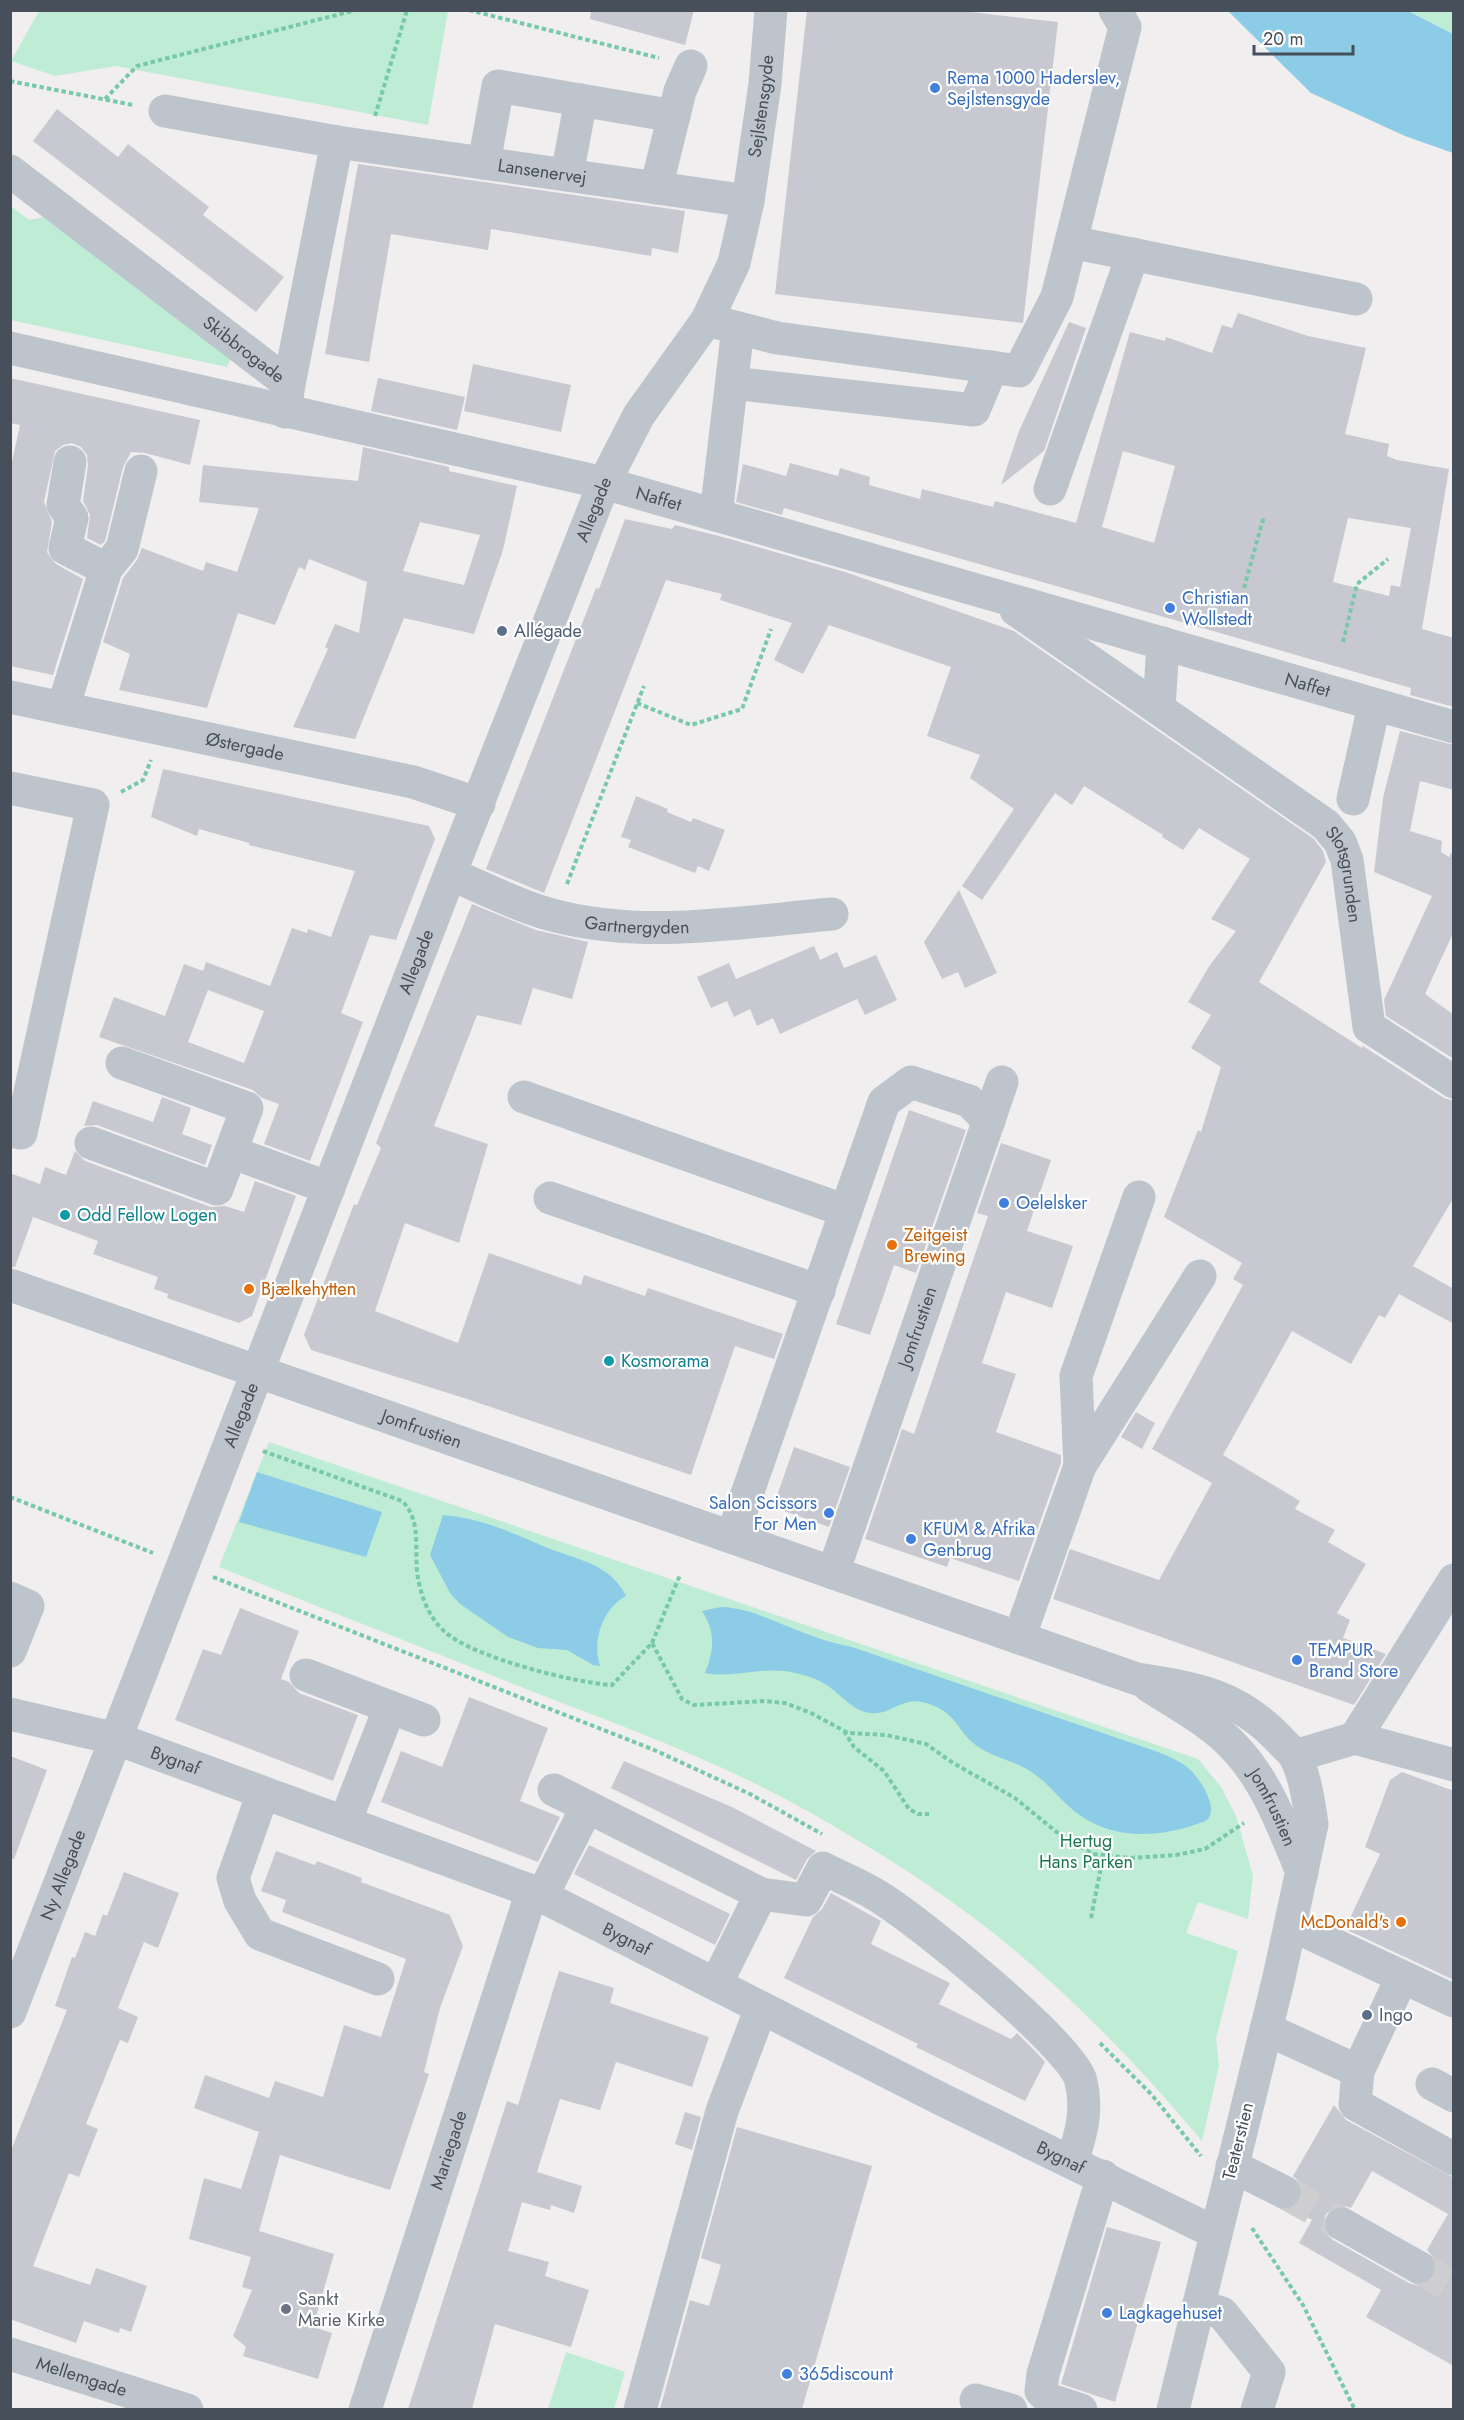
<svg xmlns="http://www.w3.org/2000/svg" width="1464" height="2420" font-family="Jost,sans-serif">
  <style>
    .green { fill: #beecd4 }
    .water { fill: #8dcce7 }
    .building { fill: #c8c9d0; fill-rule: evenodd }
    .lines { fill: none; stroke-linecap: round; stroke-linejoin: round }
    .minor-tunnel { stroke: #ceced0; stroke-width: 33; stroke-dasharray: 33 16; stroke-linecap: butt }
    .path { stroke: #77c9a8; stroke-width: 4; stroke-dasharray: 4.5 3; stroke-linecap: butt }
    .minor { stroke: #bdc4cc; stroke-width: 33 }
    .shop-dot { fill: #3f7fe0; stroke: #fff; stroke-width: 2 }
    .service-dot { fill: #5c6f8a; stroke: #fff; stroke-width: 2 }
    .culture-dot { fill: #0f9aa8; stroke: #fff; stroke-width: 2 }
    .food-dot { fill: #e8710a; stroke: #fff; stroke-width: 2 }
    .worship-dot { fill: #6b7280; stroke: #fff; stroke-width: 2 }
    .labels { text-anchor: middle; stroke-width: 4.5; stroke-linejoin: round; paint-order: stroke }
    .shop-label { font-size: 18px; fill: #366cbe; stroke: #fff; text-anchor: start }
    .street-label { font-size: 18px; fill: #474f5a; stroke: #fff }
    .service-label { font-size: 18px; fill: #4e5e75; stroke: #fff; text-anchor: start }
    .culture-label { font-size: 18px; fill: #0d838f; stroke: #fff; text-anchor: start }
    .food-label { font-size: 18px; fill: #c56008; stroke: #fff; text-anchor: start }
    .park-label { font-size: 18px; fill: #1b7852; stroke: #fff }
    .worship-label { font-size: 18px; fill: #5b616d; stroke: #fff; text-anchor: start }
  </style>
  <rect width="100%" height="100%" fill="#f0eeee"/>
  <path class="green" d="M39,11V10L448,11L428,125L116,66L55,76L11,61Z
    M1408,11H1453V34Z
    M11,206L29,220L44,217L231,358L227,367L11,320Z
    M269,1442L1198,1759L1221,1787L1236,1816L1253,1876L1248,1919L1198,1902L1186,1933L1238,1951L1216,2039L1219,2066L1202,2141C1133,2059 1060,1983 974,1918C918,1876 855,1837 793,1803C708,1757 616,1724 526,1689C424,1648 322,1608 219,1567Z
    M566,2352L625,2372L614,2409H548Z"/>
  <path class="water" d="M1228,11H1408L1453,34V153L1405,136L1311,93Z
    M257,1472L382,1512L366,1557L239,1522Z
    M443,1515C480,1518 511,1532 545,1547C577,1560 610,1563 626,1596C602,1609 592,1641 600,1666L593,1665L567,1650L538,1648L508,1637L460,1604L450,1593L430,1555Z
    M721,1607C753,1608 781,1625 810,1635C824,1641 840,1644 855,1648L1158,1752C1168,1756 1178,1760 1187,1767C1199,1776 1224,1814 1203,1822C1163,1837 1117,1841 1081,1816C1064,1805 1053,1788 1037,1776C1019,1761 995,1759 977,1746C954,1729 960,1714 926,1703C902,1695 891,1716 870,1713C854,1711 844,1698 832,1689C821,1680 809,1676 795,1673C765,1665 735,1679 705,1673C714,1651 716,1632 702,1611Z"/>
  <path class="building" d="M591,10H694L685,45L590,19Z
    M807,10H954L1058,22L1023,323L775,294Z
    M57,109L118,157L128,144L209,207L203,215L284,277L256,312L33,141Z
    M358,164L685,211L678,253L652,248L651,256L491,229L488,250L391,234L369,362L325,354Z
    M1238,313L1308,336L1366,348L1345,434L1389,444L1387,456L1397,460L1449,469L1422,629L1454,638V707L1410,695L1411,688L784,508L782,515L736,502L743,464L786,476L790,463L838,476L840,468L870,477L869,485L920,499L922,489L993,507L995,501L1076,523L1130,332L1165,341L1166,337L1212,353L1222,325L1232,328ZM1123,451L1175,466L1154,543L1102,527ZM1348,518L1411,528L1400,587L1391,585L1389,596L1333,582Z
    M1069,322L1086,328L1044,451L1001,485L1019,431Z
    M473,364L571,385L561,432L464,411Z
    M10,378L200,420L190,465L145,453L131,452L123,467L105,541L101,545L87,538L90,515L83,501L88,465L87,455L81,447L72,443L63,445L55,451L44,502L52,522L47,552L56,564L83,579L53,675L10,666V471L20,425L10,423Z
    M378,378L465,397L457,430L371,411Z
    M363,447L449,467V471L517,486L503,550L474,634L404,618L355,739L293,727L328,649L325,647L335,624L359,633L367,582L309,559L305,570L299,567L275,625L238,613L207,708L119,690L130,654L103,642L123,578L137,560L142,548L203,571L206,562L237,572L259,508L199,502L203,465L358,481ZM420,522L480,535L464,585L403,571Z
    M625,519L672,529L675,525L723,537L845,572L1014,631L1314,839L1323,851L1326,862L1259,982L1362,1048L1363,1046L1444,1098L1454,1101V1197L1413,1266L1454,1289V1324L1399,1294L1385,1318L1379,1315L1351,1364L1292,1331L1223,1455L1300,1501L1295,1509L1335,1530L1328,1542L1366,1564L1337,1613L1350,1620L1343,1638L1386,1654L1354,1705L1053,1599L1070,1549L1159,1580L1212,1483L1152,1449L1243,1285L1233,1279L1242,1263L1164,1217L1198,1130L1201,1132L1221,1067L1191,1048L1211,1015L1188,1002L1210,965L1236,931L1211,919L1250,859L1199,828L1183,850L1162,837L1163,835L1084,786L1072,805L1055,793L982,900L962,886L1014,809L970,778L980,755L927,736L951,667L829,625L803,674L774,660L792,623L720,600L722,594L666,580L544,893L486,869L596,588L599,589Z
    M1400,731L1454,745V790L1420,781L1410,831L1442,841L1441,852L1449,857L1454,848V931L1425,994L1454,1015V1059L1386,1016L1384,1000L1432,896L1374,872L1383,798Z
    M163,769L429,826L435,839L396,940L370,935L341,1013L363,1022L310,1161L264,1144L279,1104L262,1098L253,1090L99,1037L114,997L165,1016L184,964L203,971L206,962L270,986L292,928L307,933L308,929L331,937L355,871L249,845V843L199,829L197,836L151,817ZM208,990L264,1011L244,1063L188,1042Z
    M636,796L668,809L667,812L691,822L693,818L725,830L709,871L698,866L695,873L628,847L631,840L621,837Z
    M959,890L997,973L965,988L958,972L942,979L924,942Z
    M472,904L536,930L588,942L572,999L533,988L521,1025L477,1015L434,1126L488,1144L459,1243L405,1223L375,1311L458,1343L489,1253L581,1285L584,1275L645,1296L648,1288L783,1334L774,1359L735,1346L691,1475L464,1398L311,1350L304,1335L354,1204L357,1205L381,1148L376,1143Z
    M814,946L820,960L837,952L844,968L876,955L897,1000L865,1015L857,999L780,1034L773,1018L757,1026L750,1009L734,1017L727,1001L711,1008L697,977L729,963L736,979Z
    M162,1097L191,1108L182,1134L212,1145L205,1165L97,1125L84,1126L93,1101L153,1122Z
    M909,1110L966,1130L916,1273L894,1265L870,1335L836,1324Z
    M1001,1143L1051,1160L1027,1231L1073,1246L1052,1308L1006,1292L982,1363L1016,1374L996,1432L1061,1455V1463L1019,1581L950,1558L947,1567L865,1539L902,1429L914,1434L988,1216L977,1213Z
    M75,1151L85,1161L211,1207L225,1206L244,1212L255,1181L296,1196L252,1316L239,1323L167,1298L168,1294L154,1289L158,1277L93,1254L98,1241L33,1217L15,1267H10V1173L40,1184L45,1167L66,1175Z
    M1136,1412L1155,1423L1142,1449L1121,1437Z
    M794,1447L850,1467L829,1527L773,1507Z
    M240,1608L299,1631L281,1679L289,1682L299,1693L358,1715L333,1781L175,1720L203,1649L221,1655Z
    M469,1697L548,1728L520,1801L560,1817L538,1862L381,1802L401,1751L442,1767Z
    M10,1756L47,1770L14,1859H10Z
    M624,1761L732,1807L816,1851L807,1859L796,1880L611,1788Z
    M1402,1772L1454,1791V1980L1345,1929L1380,1854L1365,1847L1390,1780Z
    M589,1845L730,1914L715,1945L574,1874Z
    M276,1851L315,1865L317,1861L362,1878L361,1882L450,1915L463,1946L440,2008L424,2072L429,2074L390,2190L280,2155L259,2231L334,2254L313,2327L332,2333L318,2379L243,2356L246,2347L233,2336L252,2290L242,2287L251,2257L189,2239L204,2178L241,2189L259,2132L194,2108L205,2075L269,2098L275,2081L323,2097L344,2025L381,2037L406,1959L282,1912L286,1900L261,1891Z
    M124,1872L179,1893L158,1948L144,1942L118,2008L138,2017L128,2043L120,2040L86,2124L98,2129L79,2177L69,2173L33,2266L90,2285L96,2268L147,2286L131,2332L120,2328L119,2333L84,2321L76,2343L10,2319V2153L67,2010L55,2006L72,1957L75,1958L85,1932L95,1936L103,1914L107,1916Z
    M831,1893L881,1921L871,1944L950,1983L939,2004L1011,2039L1017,2033L1037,2053L1045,2062L1025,2101L916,2047L918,2044L784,1978L813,1917L822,1909Z
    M559,1971L614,1988L610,2003L709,2037L692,2087L616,2062L600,2110L560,2099L537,2172L582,2186L574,2213L551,2205L550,2210L522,2202L508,2251L549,2262L545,2276L589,2290L571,2347L495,2324L472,2409H408L507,2101L518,2105Z
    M1334,2105L1346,2120L1454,2178V2366L1366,2317L1381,2290L1299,2243L1312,2220L1292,2209L1300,2201L1303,2191L1300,2182L1293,2176ZM1372,2171L1448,2214L1427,2250L1434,2258L1437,2267L1434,2277L1427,2283L1418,2286L1409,2283L1333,2240L1326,2233L1323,2224L1326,2214L1333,2208L1341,2205L1351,2208Z
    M685,2112L701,2117L692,2150L675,2144Z
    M737,2127L872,2166L802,2409H660L690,2300L709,2306L721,2265L701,2258Z
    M1107,2227L1161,2242L1115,2402L1061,2384Z"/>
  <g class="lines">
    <path class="minor-tunnel" d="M1284,2192L1342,2224
      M1418,2267L1454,2287"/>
    <path class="path" d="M469,10L659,58
      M10,81L133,105
      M105,99L137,66L356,10
      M375,116L407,10
      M1244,588L1264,516
      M1343,642L1357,584L1388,559
      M637,703L691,725L742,709L771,629
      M121,792L143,780L151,760
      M567,884L644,686
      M263,1451L402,1501C424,1522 412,1555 419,1583C423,1601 430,1618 444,1631C471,1657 575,1683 612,1685L652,1643L682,1699L694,1705L765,1701L785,1703L811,1713L848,1733L886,1735L926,1744L953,1763L1015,1798L1059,1834L1093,1854L1129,1858L1176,1855L1205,1849L1244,1823
      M10,1497L153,1553
      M213,1577L652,1749L750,1794L822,1834
      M652,1643L680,1575
      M844,1731L854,1747L884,1771L909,1809L918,1814H929
      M1091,1918L1103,1857
      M1100,2043L1152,2095L1201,2156
      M1252,2228L1303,2305L1355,2410"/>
    <g class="minor">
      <path id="s1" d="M165,111L337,142L748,201"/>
      <path d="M484,163L498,86L674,116"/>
      <path id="s2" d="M10,171L289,384L285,412"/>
      <path d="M567,175L581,100"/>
      <path d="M656,188L680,91L691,66"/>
      <path d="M1071,242L1356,299"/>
      <path d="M707,320L777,338L1019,371L1057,297L1125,27L1115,10"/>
      <path id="s3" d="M10,348L604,483L1454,727"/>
      <path d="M732,383L974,410L992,367"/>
      <path d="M289,384L337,142"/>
      <path d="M70,462L63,505L72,518L65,548L106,569"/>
      <path d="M1050,489L1133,254"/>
      <path d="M716,515L738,328"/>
      <path d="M1016,610L1159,709"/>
      <path id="s4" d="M1163,643L1159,709L1326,825L1340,842L1347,860L1369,1027L1454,1082"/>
      <path id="s5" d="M10,697L413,782L479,804"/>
      <path d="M63,708L106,569L122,549L141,471"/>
      <path d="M10,788L93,805L21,1133L10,1131"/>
      <path d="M1353,799L1374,706"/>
      <path id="s6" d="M450,874C484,888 520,907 556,916C646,939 741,922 832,914"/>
      <path d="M524,1097L846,1211"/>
      <path d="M91,1143L217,1189L247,1108L122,1063"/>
      <path d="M231,1152L329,1188"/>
      <path d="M550,1198L819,1291"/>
      <path id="s7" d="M10,1285L1137,1679C1195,1688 1236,1694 1279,1739C1283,1744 1291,1750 1295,1756C1305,1775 1309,1803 1312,1824L1279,1977L1173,2410"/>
      <path d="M1080,1466L1076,1376L1139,1197"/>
      <path d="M732,1537L884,1102L911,1082L969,1101L989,1121"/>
      <path id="s8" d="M833,1573L1002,1082"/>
      <path d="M10,1598L28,1606L10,1651"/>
      <path d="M1019,1638L1080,1466L1200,1276"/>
      <path d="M306,1675L424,1720"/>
      <path id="s9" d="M1149,1686C1178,1705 1213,1723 1236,1749C1268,1783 1284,1830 1302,1872"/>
      <path id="s10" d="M10,1714L117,1739L532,1891L941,2099L1216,2233"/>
      <path d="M1355,1738L1454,1580"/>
      <path d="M1295,1756L1355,1738L1454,1765"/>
      <path d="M554,1790L761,1894L716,1984"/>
      <path d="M263,1793L233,1878L240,1901L260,1934L378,1979"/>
      <path d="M345,1822L390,1707"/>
      <path d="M761,1894L806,1900L823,1868C840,1877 859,1885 876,1895C914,1917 1072,2045 1081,2081C1088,2111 1081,2134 1072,2162"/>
      <path d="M542,1896L587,1807"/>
      <path d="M1292,1925L1454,2001"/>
      <path id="s11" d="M10,2012L450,874L604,483L639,415L707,320L734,263L748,201L765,84L771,10"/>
      <path d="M1266,2029L1358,2071L1402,1977"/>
      <path d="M1358,2071L1355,2104L1454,2159"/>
      <path d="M1432,2084L1454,2096"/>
      <path d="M1232,2166L1284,2192"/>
      <path d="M1342,2224L1418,2267"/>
      <path d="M1198,2306L1222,2313L1269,2372L1257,2410"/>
      <path id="s12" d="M10,2354L187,2410"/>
      <path d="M976,2400L1011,2410"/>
      <path id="s13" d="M365,2410L532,1891"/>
      <path d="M640,2410L722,2111L761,2008"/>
      <path d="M1081,2410L1050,2400L1041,2391L1043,2374L1103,2176"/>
    </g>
  </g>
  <g class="shop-dot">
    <circle cx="935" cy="88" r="6"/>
    <circle cx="1170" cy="608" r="6"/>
    <circle cx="1004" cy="1203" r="6"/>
    <circle cx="829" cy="1513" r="6"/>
    <circle cx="911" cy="1539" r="6"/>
    <circle cx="1297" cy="1660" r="6"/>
    <circle cx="1107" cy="2313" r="6"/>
    <circle cx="787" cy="2374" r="6"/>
  </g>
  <g class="service-dot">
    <circle cx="502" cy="631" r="6"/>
    <circle cx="1367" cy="2015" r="6"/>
  </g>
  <g class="culture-dot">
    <circle cx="65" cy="1215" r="6"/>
    <circle cx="609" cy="1361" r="6"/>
  </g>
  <g class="food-dot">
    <circle cx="892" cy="1245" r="6"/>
    <circle cx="249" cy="1289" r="6"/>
    <circle cx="1401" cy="1922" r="6"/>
  </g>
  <circle class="worship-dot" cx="286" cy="2309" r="6"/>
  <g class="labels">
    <g class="shop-label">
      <text x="947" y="84">Rema 1000 Haderslev,<tspan x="947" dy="21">Sejlstensgyde</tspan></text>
      <text x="1182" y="604">Christian<tspan x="1182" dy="21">Wollstedt</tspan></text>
      <text x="1016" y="1209">Oelelsker</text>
      <text x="817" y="1509" text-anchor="end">Salon Scissors<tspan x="817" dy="21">For Men</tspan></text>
      <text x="923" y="1535">KFUM &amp; Afrika<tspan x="923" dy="21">Genbrug</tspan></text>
      <text x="1309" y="1656">TEMPUR<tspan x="1309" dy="21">Brand Store</tspan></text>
      <text x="1119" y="2319">Lagkagehuset</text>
      <text x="799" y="2380">365discount</text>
    </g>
    <g class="street-label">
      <text dy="6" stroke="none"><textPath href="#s11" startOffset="2056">Sejlstensgyde</textPath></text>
      <text dy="6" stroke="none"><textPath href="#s1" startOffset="382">Lansenervej</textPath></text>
      <text dy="6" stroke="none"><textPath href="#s2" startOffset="294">Skibbrogade</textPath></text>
      <text dy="6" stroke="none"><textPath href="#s3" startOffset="666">Naffet</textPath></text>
      <text dy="6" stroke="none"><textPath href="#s11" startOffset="1612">Allegade</textPath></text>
      <text dy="6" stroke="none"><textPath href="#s3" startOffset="1341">Naffet</textPath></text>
      <text dy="6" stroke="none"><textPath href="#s5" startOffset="240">Østergade</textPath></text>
      <text dy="6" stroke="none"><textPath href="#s4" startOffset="324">Slotsgrunden</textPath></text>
      <text dy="6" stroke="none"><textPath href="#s6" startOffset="196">Gartnergyden</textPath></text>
      <text dy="6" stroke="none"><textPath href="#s11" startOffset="1126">Allegade</textPath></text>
      <text dy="6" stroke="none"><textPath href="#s8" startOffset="260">Jomfrustien</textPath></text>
      <text dy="6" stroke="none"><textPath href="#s11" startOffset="640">Allegade</textPath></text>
      <text dy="6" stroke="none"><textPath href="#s7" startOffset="436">Jomfrustien</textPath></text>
      <text dy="6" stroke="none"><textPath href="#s10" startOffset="172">Bygnaf</textPath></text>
      <text dy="6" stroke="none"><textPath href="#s9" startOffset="177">Jomfrustien</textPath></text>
      <text dy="6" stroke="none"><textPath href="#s11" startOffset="147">Ny Allegade</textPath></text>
      <text dy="6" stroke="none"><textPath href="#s10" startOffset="658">Bygnaf</textPath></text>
      <text transform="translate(1238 2141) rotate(-76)" y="6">Teaterstien</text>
      <text dy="6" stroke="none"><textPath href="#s13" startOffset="273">Mariegade</textPath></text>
      <text dy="6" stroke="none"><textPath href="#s10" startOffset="1144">Bygnaf</textPath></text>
      <text dy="6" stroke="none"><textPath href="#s12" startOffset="75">Mellemgade</textPath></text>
    </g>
    <g class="service-label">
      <text x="514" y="637">Allégade</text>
      <text x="1379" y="2021">Ingo</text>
    </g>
    <g class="culture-label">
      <text x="77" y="1221">Odd Fellow Logen</text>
      <text x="621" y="1367">Kosmorama</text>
    </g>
    <g class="food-label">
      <text x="904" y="1241">Zeitgeist<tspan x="904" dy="21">Brewing</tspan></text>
      <text x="261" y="1295">Bjælkehytten</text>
      <text x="1389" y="1928" text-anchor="end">McDonald's</text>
    </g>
    <g class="park-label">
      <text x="1086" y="1847">Hertug<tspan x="1086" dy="21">Hans Parken</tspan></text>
    </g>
    <g class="worship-label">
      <text x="298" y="2305">Sankt<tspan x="298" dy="21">Marie Kirke</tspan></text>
    </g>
  </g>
  <rect width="1464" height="2420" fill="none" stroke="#474f5a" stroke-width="24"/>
  <path d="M1254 45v9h99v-9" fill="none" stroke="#474f5a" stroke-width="3"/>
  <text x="1263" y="45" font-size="18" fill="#474f5a" stroke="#ffffff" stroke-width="4.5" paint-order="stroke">20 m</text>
</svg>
